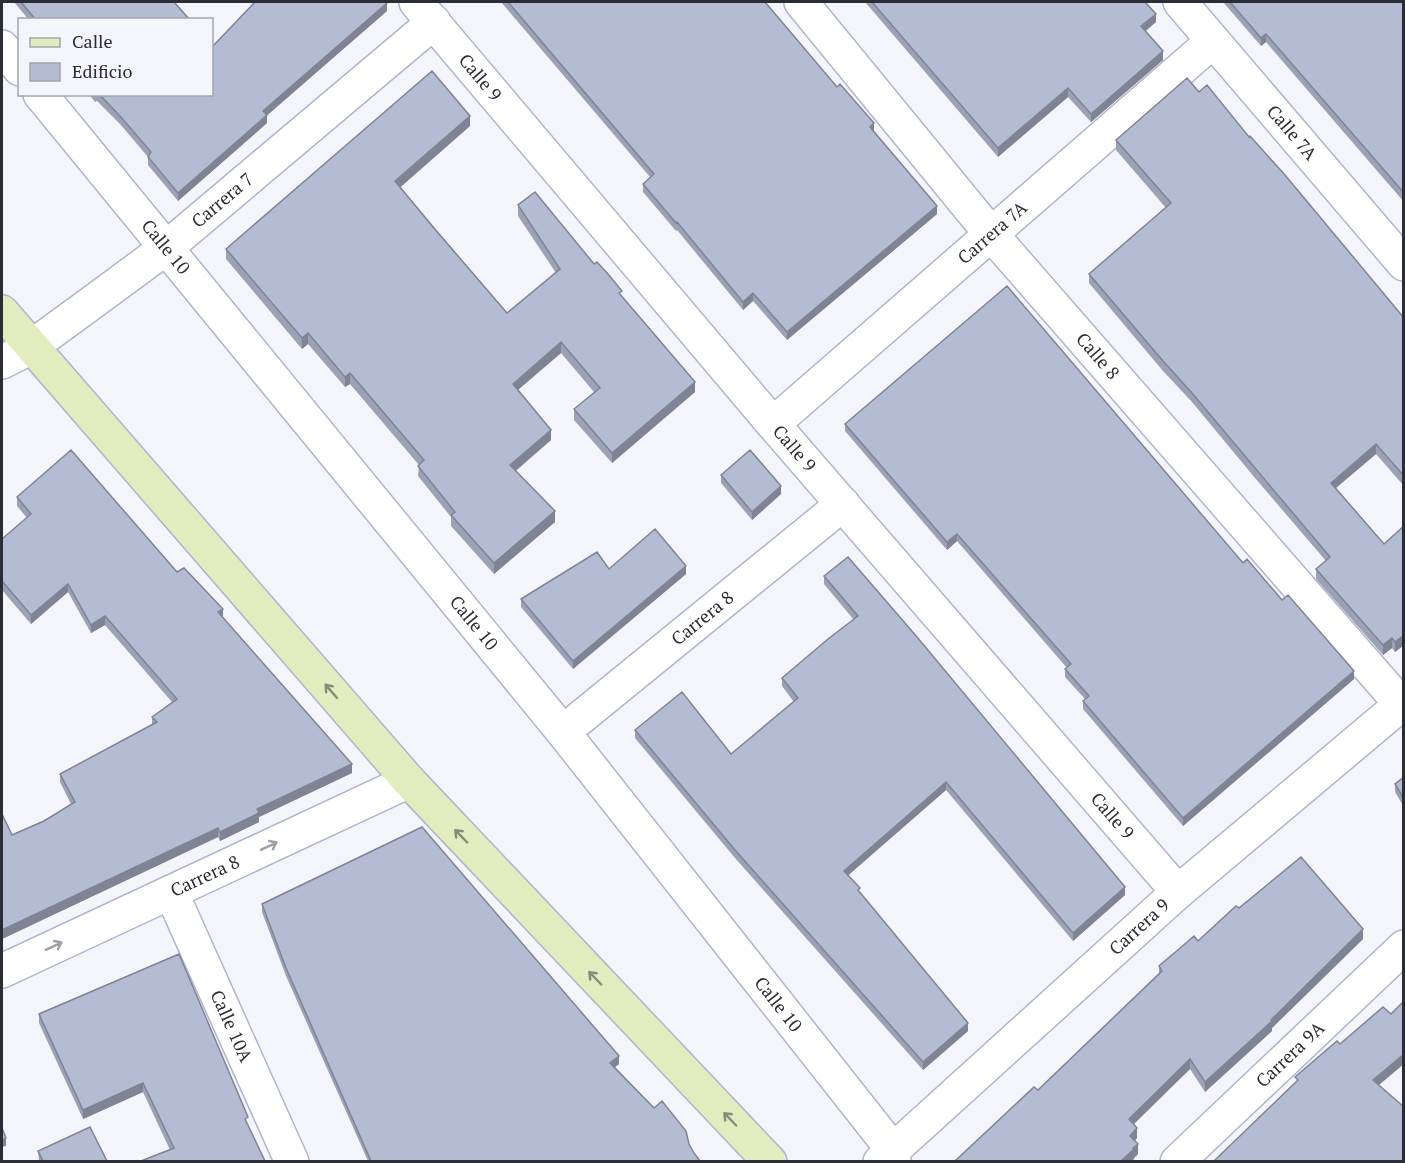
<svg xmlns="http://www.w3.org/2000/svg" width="1405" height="1163" font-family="'PT Serif',serif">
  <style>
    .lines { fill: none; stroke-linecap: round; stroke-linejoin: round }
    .minor-casing { stroke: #aeb5cd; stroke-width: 36 }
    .secondary-casing { stroke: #aeb5cd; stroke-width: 36 }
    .minor { stroke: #fff; stroke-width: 33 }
    .secondary { stroke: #e2ecbf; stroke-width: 33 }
    .wall { fill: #9ba2b6 }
    .shaded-wall { fill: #7e8494 }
    .building { fill: #b4bcd4; stroke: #7e8494; stroke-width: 1.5 }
    .oneway { stroke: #868c7a }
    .oneway2 { stroke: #9fa0a5 }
    .labels { text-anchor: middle; stroke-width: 4.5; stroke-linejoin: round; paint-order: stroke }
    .street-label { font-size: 18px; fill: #2a2d36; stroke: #f4f5fb }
  </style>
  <rect width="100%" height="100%" fill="#f4f5fb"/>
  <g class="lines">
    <g class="minor-casing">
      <g id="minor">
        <path id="s1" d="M416,2L773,424L1178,892"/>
        <path id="s2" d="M801,2L991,234L1401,704"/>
        <path id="s3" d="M1180,2L1404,264"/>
        <path d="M2,47L20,69"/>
        <path id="s4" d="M40,94L563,732L893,1150L894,1162"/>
        <path id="s5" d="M2,362L31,347L86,307L166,248L434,22"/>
        <path id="s6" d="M773,424L1213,41"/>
        <path id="s7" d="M563,732L843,504"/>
        <path id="s8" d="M171,892L292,1162"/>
        <path id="s9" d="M2,971L409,781"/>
        <path id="s10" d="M880,1162L1178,892L1404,702"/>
        <path id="s11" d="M1177,1162L1404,947"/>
      </g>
    </g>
    <g class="secondary-casing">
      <path id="secondary" d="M2,312L409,781L770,1162"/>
    </g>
    <use href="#minor" class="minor"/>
    <use href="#secondary" class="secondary"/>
  </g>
  <path class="wall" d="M14,2H174L190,20H29Z
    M251,2H386L387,11L267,115V123L178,201L148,165V157L120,124L97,101L95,102L89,94H212L213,46L253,4Z
    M501,2H765L874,131L937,214L787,340L753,301L743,310L677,230L676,231L643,192V184L650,177Z
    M865,2H1145L1156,22L1146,31L1163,60L1091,122L1068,97L998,157Z
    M1223,2H1404V202L1266,42L1261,46Z
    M1199,92L1249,137L1404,318V486L1376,454L1336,488L1384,544L1404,526V645L1395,652L1392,648L1383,655L1316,579V569L1326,561L1255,478L1192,402L1163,371L1089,283V274L1166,208L1116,150V140Z
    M470,126L400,187L507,313L556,273L518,216V205L622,296L695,392L612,463L574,420V409L594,392L561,353L518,390L551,440L516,471L555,522L494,574L451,526V517L418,476L419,465L350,384L345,387L308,344L302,349L226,259V249Z
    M845,424L1243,563L1282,600L1354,679L1183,826L1083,709V701L1085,699L1065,677V669L1067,668L957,541L947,550L845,431Z
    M721,475L781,494L752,520L721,483Z
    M17,497L177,572L223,617L352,773L259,817V822L220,841L218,837L2,939V814L12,835L44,821L71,804L60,782V774L152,725V717L172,702L105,625L91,633L68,592L31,624L2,590V539L27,518L17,506Z
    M609,569L686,574L573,669L521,607V599Z
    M824,576L1125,895L1073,941L946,790L848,875L860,893L968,1031L923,1070L735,858L635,738V730L731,754L794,702L782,686V678L854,620L824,584Z
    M1404,777V807L1395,792V784Z
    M262,904L619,1064L615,1067L689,1144L694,1153L700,1161H368L286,976L262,912Z
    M1239,908L1363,939L1272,1028V1031L1205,1092L1190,1069L1133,1124L1137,1138L1135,1141L1138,1154L1132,1161H955L1038,1090L1159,973V966L1198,941Z
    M39,1014L248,1117L170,1150L143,1092L83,1119L39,1023Z
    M38,1151L107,1161H39Z"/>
  <path class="shaded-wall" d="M387,3V11L263,119V111Z
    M1156,14V22L1141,34V26Z
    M1266,34V42L1261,46V38Z
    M1163,51V60L1091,122V114Z
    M1068,88V97L998,157V148Z
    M267,115V123L178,201V193Z
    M470,116V126L395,192V181Z
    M874,123V131L870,127Z
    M937,206V214L787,340V332Z
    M753,293V301L743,310V302Z
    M308,333V344L302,349V338Z
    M561,342V353L513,394V384Z
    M350,373V384L345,387V377Z
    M695,382V392L612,463V453Z
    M551,430V440L510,475V465Z
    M1376,444V454L1331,492V483Z
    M781,486V494L752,520V512Z
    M555,511V522L494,574V563Z
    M957,534V541L947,550V542Z
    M686,566V574L573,669V661Z
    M68,584V592L31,624V615Z
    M223,609V617L218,612Z
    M105,616V625L91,633V625Z
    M1404,635V645L1395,652V642Z
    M1392,638V648L1383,655V645Z
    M1354,671V679L1183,826V818Z
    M352,764V773L259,817V822L220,841V832L257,809Z
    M946,782V790L844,879V871Z
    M218,828V837L2,939V930Z
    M1125,887V895L1073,941V933Z
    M1363,929V939L1272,1028V1031L1205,1092V1082L1271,1020Z
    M968,1023V1031L923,1070V1062Z
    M1404,1054V1064L1373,1090V1080Z
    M619,1056V1064L610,1071V1063Z
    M1190,1059V1069L1129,1129V1119Z
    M143,1083V1092L83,1119V1110Z
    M1137,1128V1138L1130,1146V1136Z
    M6,1138V1146L2,1147V1140Z
    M1138,1144V1154L1134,1157V1159L1132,1161H1121Z"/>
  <path class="building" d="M21,2H174L190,20H36Z
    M255,2H386L387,3L263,111L267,115L178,193L148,157L151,152L120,116L99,94H212V44L213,46Z
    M508,2H765L837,87L840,84L874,123L870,127L937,206L787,332L753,293L743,302L677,222L676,223L643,184L654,174Z
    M872,2H1145L1156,14L1141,26L1163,51L1091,114L1068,88L998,148Z
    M1230,2H1404V193L1266,34L1261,38Z
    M432,71L470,116L395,181L433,227L507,313L560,269L518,205L535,192L594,264L597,262L608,274L622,291L619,293L695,382L612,453L574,409L600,388L561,342L513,384L551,430L510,465L555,511L494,563L451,515L455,512L418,466L424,460L401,433L350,373L345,377L308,333L302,338L226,249Z
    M1187,78L1199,92L1207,85L1249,137L1250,136L1285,175L1404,318V476L1376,444L1331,483L1384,544L1404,526V635L1395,642L1392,638L1383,645L1316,569L1330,557L1255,468L1192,393L1163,361L1089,274L1171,203L1116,140Z
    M1007,286L1243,563L1247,559L1282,600L1288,595L1354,671L1183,818L1083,701L1089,696L1065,669L1071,664L957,534L947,542L845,424Z
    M71,450L177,572L184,568L223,609L218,612L352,764L257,809L259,813L220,832L218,828L2,930V814L12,835L44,821L75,802L60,774L157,722L152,717L177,699L105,616L91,625L68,584L31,615L2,581V539L31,514L17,497Z
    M750,450L781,486L752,512L721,475Z
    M655,529L686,566L573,661L521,599L597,552L609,569Z
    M848,557L917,637L1125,887L1073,933L946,782L844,871L860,888L858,890L968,1023L923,1062L735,850L635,730L682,692L731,754L798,698L782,678L828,639L858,616L824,576Z
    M1404,777V799L1395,784Z
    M422,827L619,1056L610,1063L654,1108L662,1101L686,1131L689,1144L694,1153L700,1161H371L286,968L262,904Z
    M1301,857L1363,929L1271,1020L1272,1021L1205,1082L1190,1059L1129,1119L1137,1128L1130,1136L1138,1144L1133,1148L1134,1149L1121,1161H955L1034,1087L1038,1090L1162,971L1159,966L1179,949L1194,936L1198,941L1236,906L1239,908Z
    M179,954L248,1117L245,1119L265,1161H141L174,1148L143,1083L83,1110L39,1014Z
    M1404,1001V1054L1373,1080L1404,1107V1161H1214L1298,1080L1295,1077L1337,1041L1340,1044L1383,1007L1391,1014Z
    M90,1127L107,1161H43L38,1151Z
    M2,1128L6,1138L2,1140Z"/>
  <defs><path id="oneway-shaft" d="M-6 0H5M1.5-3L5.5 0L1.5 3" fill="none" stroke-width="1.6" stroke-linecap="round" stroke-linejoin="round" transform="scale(1.5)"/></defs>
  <g class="oneway">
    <use href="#oneway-shaft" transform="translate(331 691) rotate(-131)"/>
    <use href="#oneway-shaft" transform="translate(461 836) rotate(-134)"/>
    <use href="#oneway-shaft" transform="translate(595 978) rotate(-134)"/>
    <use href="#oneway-shaft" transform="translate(730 1119) rotate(-134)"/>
  </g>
  <g class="oneway2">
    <use href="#oneway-shaft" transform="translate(269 846) rotate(-25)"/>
    <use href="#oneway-shaft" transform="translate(54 946) rotate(-25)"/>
  </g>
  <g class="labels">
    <g class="street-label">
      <text dy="6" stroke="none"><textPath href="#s1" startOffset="99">Calle 9</textPath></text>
      <text dy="6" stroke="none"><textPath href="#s3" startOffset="172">Calle 7A</textPath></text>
      <text dy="6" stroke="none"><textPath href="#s5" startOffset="274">Carrera 7</textPath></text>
      <text dy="6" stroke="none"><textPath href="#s6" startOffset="291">Carrera 7A</textPath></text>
      <text dy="6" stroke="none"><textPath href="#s4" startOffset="198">Calle 10</textPath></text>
      <text dy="6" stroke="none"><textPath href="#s2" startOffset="462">Calle 8</textPath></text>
      <text dy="6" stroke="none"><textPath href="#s1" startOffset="585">Calle 9</textPath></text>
      <text dy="6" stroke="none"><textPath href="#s7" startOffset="180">Carrera 8</textPath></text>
      <text dy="6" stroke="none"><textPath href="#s4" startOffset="684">Calle 10</textPath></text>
      <text dy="6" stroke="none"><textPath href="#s1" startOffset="1071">Calle 9</textPath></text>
      <text dy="6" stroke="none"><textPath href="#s9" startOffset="224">Carrera 8</textPath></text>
      <text dy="6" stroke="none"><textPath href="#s10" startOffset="350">Carrera 9</textPath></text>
      <text dy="6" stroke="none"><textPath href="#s4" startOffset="1172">Calle 10</textPath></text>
      <text dy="6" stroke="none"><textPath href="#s8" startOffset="147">Calle 10A</textPath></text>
      <text dy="6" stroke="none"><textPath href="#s11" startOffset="156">Carrera 9A</textPath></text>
    </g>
  </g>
  <rect width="1405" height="1163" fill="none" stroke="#2a2d36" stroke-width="6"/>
  <rect x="18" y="18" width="195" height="78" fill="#f4f5fb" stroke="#a3a5ac" stroke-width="1.5"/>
  <rect x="30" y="38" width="30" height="9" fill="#e2ecbf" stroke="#a3a5ac" stroke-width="1.5"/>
  <text x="72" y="48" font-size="18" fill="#2a2d36">Calle</text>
  <rect x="30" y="63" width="30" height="18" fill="#b4bcd4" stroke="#a3a5ac" stroke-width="1.5"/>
  <text x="72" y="78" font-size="18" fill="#2a2d36">Edificio</text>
</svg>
